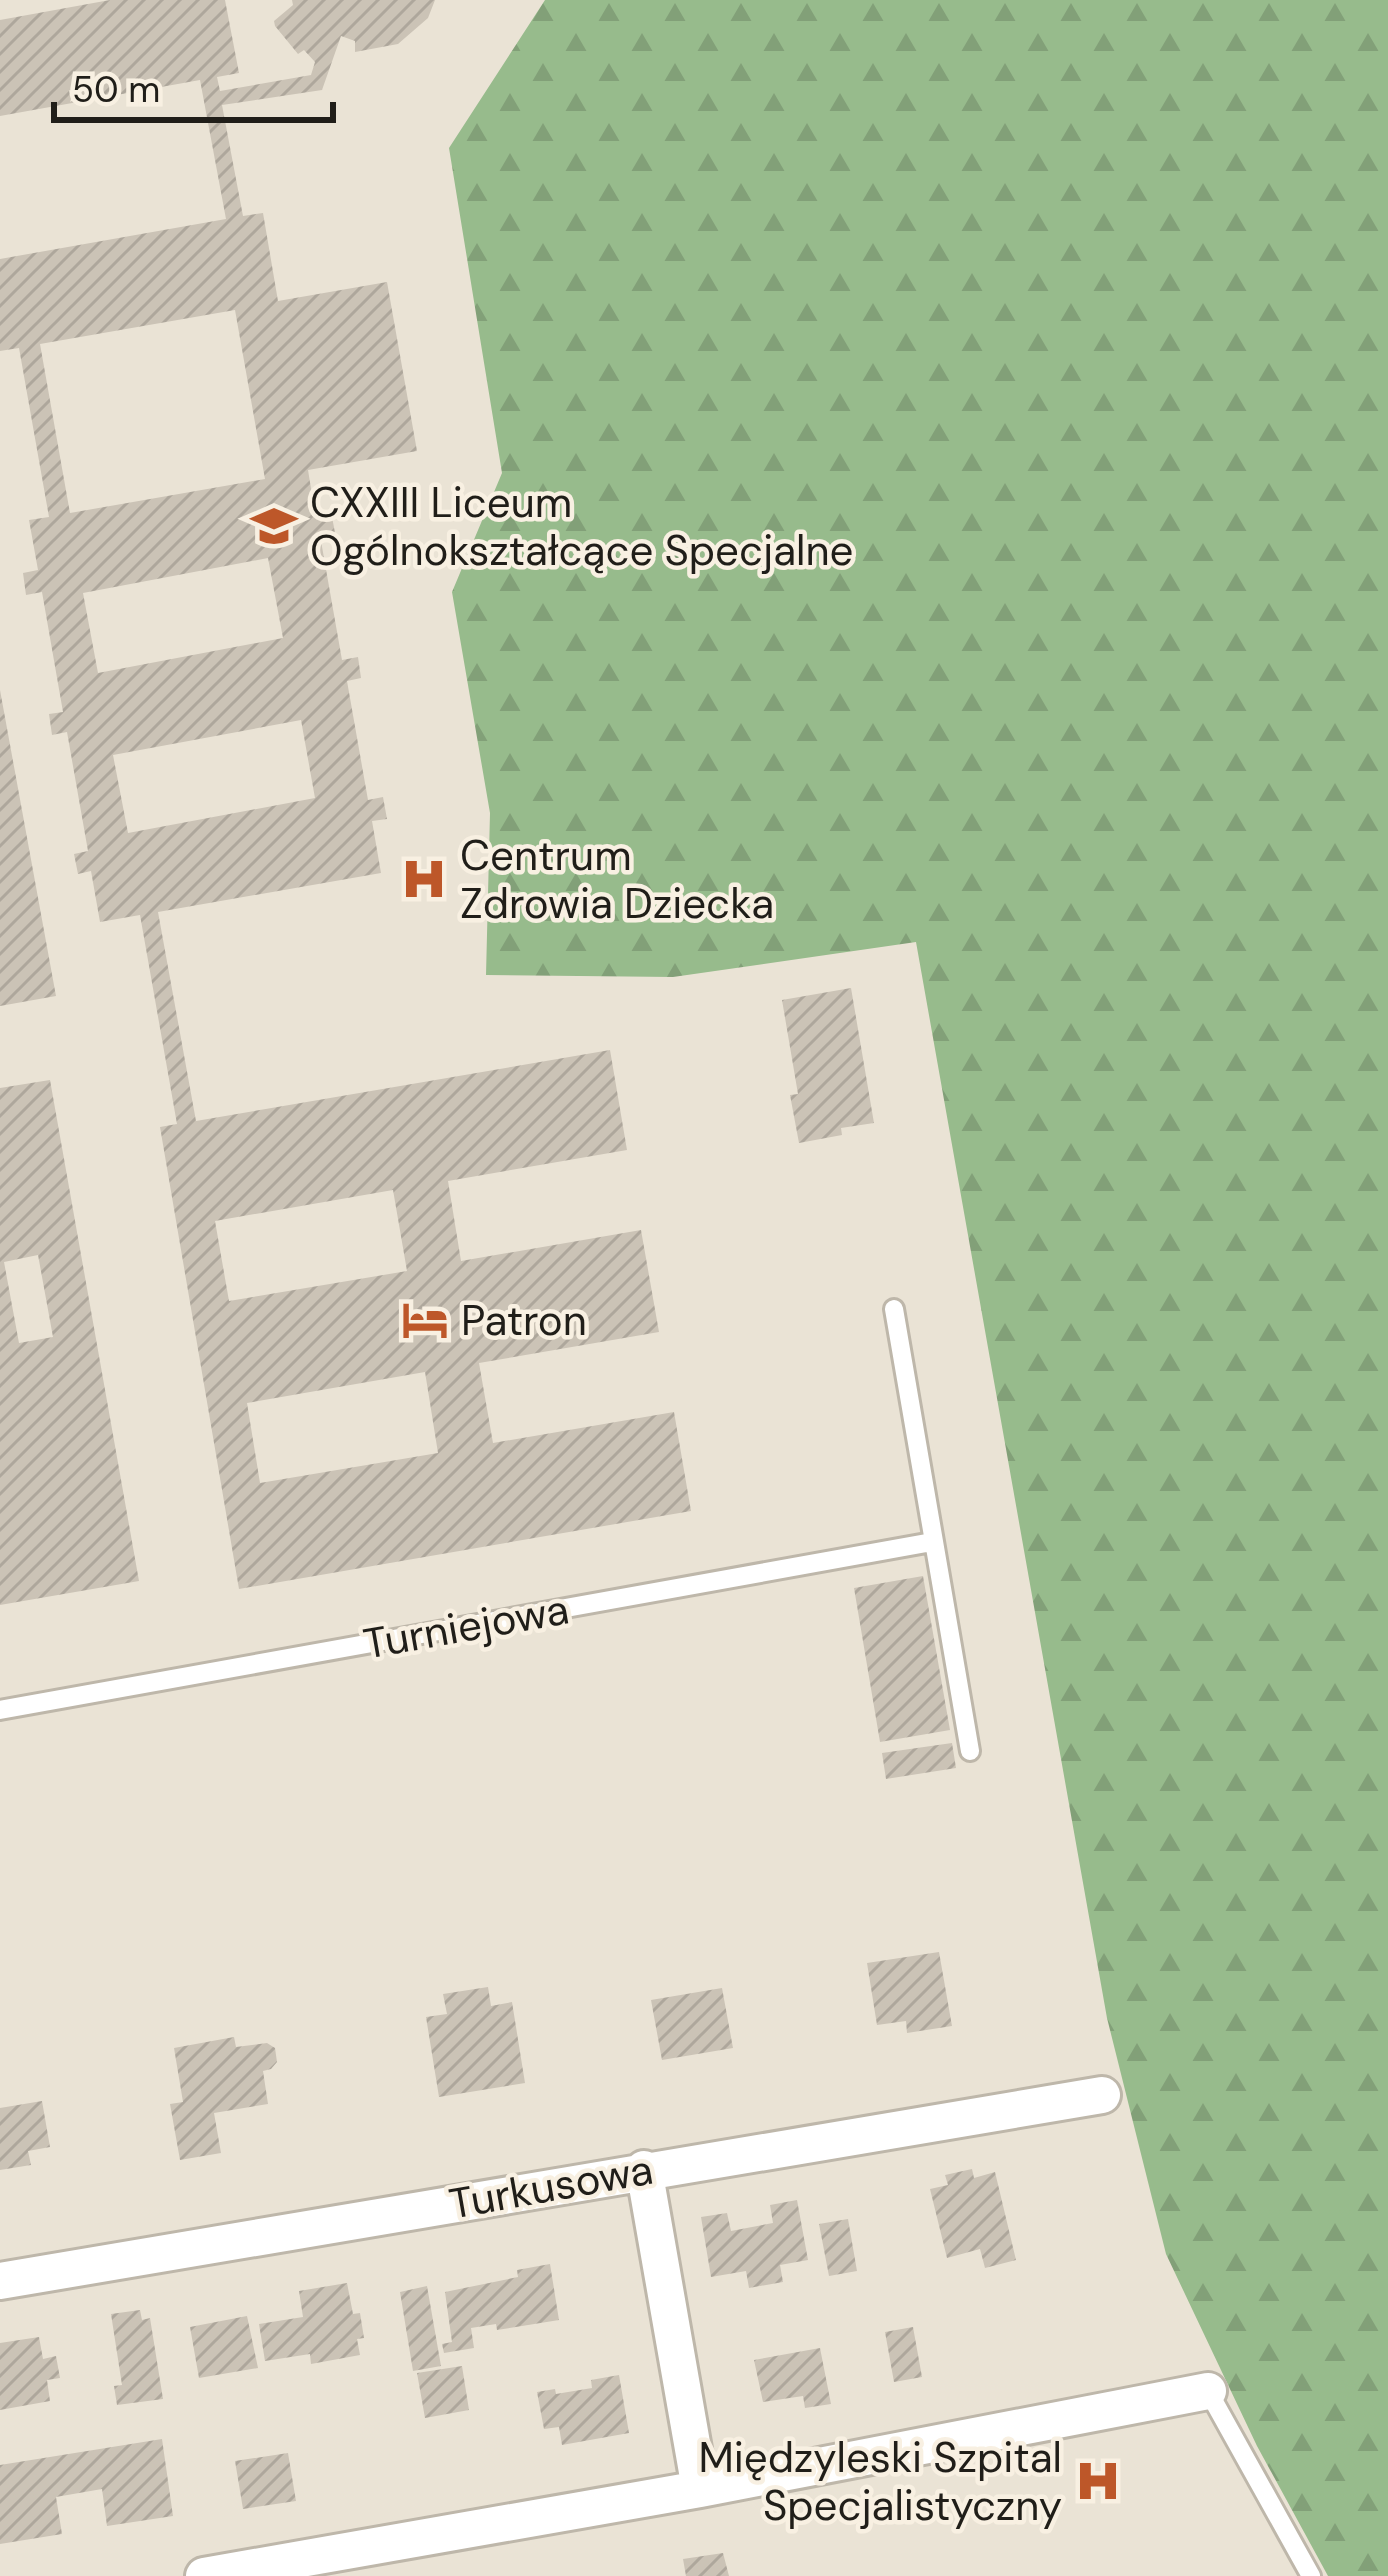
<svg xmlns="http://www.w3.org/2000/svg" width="1388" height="2576" font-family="'DM Sans',sans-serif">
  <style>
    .forest { fill: url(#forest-firs) }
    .building { fill: url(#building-hatch); fill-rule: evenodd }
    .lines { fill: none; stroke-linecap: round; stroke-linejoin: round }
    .lane-casing { stroke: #beb7aa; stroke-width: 24 }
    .street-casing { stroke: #beb7aa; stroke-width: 42 }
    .lane { stroke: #fff; stroke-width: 18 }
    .street { stroke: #fff; stroke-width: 36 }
    .labels { text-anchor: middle; stroke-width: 9; stroke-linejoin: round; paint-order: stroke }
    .poi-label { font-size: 42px; fill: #201e19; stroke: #f8f0e2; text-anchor: start }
    .street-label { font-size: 42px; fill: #201e19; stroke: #f8f0e2 }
  </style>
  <defs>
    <pattern id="forest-firs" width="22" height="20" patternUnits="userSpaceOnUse" patternTransform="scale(3)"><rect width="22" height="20" fill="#97bb8c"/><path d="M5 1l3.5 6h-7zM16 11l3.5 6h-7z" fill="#82a078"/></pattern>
    <pattern id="building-hatch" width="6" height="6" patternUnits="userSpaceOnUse" patternTransform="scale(3)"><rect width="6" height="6" fill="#cbc3b6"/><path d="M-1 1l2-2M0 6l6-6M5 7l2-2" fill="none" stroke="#aea79c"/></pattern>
  </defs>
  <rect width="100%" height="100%" fill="#eae3d5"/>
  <path class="forest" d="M545,0H1388V2576H1328L1257,2446L1166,2254L1107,2018L916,942L673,977L486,975L490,813L452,592L502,473L449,148Z"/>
  <path class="building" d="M110,0H225L239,73L217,77L220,91L311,75L315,62L304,50L298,54L275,26L274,21L293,5L292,0H435L428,18L398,44L355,52V41L341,36L322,90L222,105L243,216L263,213L278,301L387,282L417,451L308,470L316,519L332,517L336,538L321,541L342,660L358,657L361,678L347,681L368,800L383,797L387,819L372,821L381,873L158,912L196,1121L610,1050L627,1150L448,1181L461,1261L641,1230L659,1332L479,1363L493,1443L674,1412L691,1511L239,1589L160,1127L177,1124L140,915L100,922L91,871L78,874L74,854L88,851L67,732L52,735L49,714L63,712L42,592L26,595L23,573L38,570L29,520L49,517L19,348L0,351V259L226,219L200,80L0,116V20ZM235,310L265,479L70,513L40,344ZM268,558L283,638L98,673L83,593ZM301,720L315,798L128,833L113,755ZM393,1190L407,1271L229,1301L215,1221ZM425,1372L438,1453L260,1483L247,1403Z
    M0,690L56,996L0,1006Z
    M851,988L874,1123L841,1128L842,1135L799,1143L790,1095L798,1094L782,1000Z
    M50,1080L139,1581L0,1605V1088ZM38,1255L53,1337L19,1343L4,1262Z
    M923,1576L950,1730L880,1742L854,1588Z
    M952,1743L956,1768L886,1779L882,1753Z
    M939,1952L952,2026L907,2033L906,2021L877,2025L867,1963Z
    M488,1987L491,2006L512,2002L525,2083L439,2097L426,2017L447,2014L443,1994Z
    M722,1988L733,2048L662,2060L651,2000Z
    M234,2037L236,2047L267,2043L275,2048L277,2062L271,2069L263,2071L268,2104L214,2113L221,2153L180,2160L170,2104L183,2102L174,2048Z
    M42,2101L50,2147L28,2151L31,2165L0,2170V2108Z
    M972,2169L974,2178L995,2172L1016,2260L985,2268L980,2249L947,2258L930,2189L948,2185L945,2175Z
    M797,2200L808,2260L780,2265L783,2282L749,2288L746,2271L711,2277L701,2217L727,2213L731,2231L773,2223L770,2205Z
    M848,2219L857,2271L829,2276L819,2224Z
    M550,2264L559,2320L497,2330L496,2324L471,2328L474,2348L444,2353L442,2344L452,2342L445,2292L518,2277L517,2270Z
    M347,2283L353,2314L360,2313L364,2338L357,2339L360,2355L311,2364L310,2354L265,2361L259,2324L303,2317L299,2291Z
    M427,2286L441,2366L413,2371L400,2292Z
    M140,2310L142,2320L150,2318L163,2399L117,2405L114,2386L122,2385L111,2314Z
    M247,2316L258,2368L199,2378L190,2327Z
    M913,2327L922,2377L894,2382L885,2332Z
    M39,2337L43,2359L56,2356L60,2378L47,2380L50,2401L0,2410V2343Z
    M820,2348L831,2404L805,2408L803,2396L763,2402L754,2360Z
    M462,2366L469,2410L425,2418L417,2373Z
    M619,2375L629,2433L562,2445L559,2427L544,2429L537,2392L555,2389L556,2394L592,2388L591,2380Z
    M162,2439L173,2516L107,2526L102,2489L56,2497L62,2534L0,2544V2465Z
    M288,2453L296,2501L243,2509L235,2461Z
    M723,2553L729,2576H686L683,2559Z"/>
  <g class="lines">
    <g class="lane-casing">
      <path id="lane" d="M894,1309L970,1751
        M0,1710L932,1542
        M1208,2391L1311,2576"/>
    </g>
    <g class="street-casing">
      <path id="street" d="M644,2169L700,2489
        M0,2281L1102,2095
        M204,2576L700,2489L1208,2391"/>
    </g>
    <use href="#lane" class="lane"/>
    <use href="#street" class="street"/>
  </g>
  <defs>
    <g id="school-bare" transform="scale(3.6)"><path d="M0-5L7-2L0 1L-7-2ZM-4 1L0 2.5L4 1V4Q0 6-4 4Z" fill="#bd5729" stroke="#f8f0e2" stroke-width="2.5" paint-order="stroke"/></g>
    <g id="hospital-bare" transform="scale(3.6)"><path d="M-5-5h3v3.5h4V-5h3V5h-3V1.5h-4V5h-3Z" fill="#bd5729" stroke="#f8f0e2" stroke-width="2.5" paint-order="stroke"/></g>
    <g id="hotel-bare" transform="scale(3.6)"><path d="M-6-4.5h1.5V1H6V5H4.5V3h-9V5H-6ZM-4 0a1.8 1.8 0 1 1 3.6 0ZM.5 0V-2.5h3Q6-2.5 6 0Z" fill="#bd5729" stroke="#f8f0e2" stroke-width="2.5" paint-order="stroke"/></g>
  </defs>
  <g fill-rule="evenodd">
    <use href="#school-bare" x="274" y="526"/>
    <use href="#hospital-bare" x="424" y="879"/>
    <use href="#hotel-bare" x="425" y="1320"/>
    <use href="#hospital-bare" x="1098" y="2481"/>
  </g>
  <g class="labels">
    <g class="poi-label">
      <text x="310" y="517">CXXIII Liceum<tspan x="310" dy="48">Ogólnokształcące Specjalne</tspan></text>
      <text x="460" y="870">Centrum<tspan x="460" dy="48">Zdrowia Dziecka</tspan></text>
      <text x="461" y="1335">Patron</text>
      <text x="1062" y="2472" text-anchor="end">Międzyleski Szpital<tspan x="1062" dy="48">Specjalistyczny</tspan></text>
    </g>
    <g class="street-label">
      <text transform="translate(466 1626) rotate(-10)" y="15">Turniejowa</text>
      <text transform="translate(551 2186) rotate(-10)" y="15">Turkusowa</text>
    </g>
  </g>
  <path d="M54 102v18h279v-18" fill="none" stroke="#201e19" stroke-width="6"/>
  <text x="72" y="102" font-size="36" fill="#201e19" stroke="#f8f0e2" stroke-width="9" paint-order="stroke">50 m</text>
</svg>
